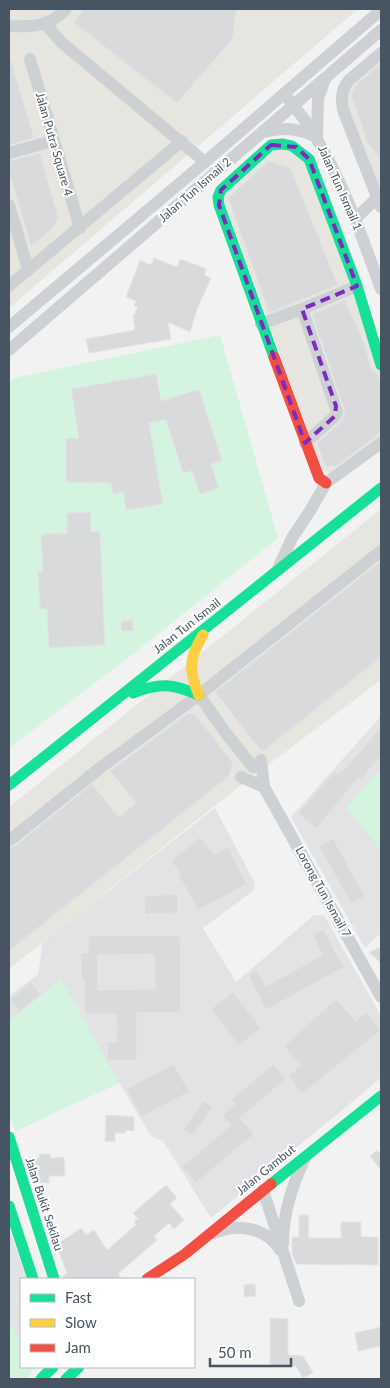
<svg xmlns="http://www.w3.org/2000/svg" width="390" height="1388" font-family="Lato,sans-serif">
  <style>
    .commercial { fill: #e7e5e0 }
    .education { fill: #e3e3e5 }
    .green { fill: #d4f4df }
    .building { fill: #d9dadc; stroke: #e3e4e5; fill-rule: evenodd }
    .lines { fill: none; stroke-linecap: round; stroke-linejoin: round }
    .street { stroke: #cdd1d3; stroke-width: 12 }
    .fast { stroke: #16e098; stroke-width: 11 }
    .slow { stroke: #ffcf43; stroke-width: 11 }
    .jam { stroke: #f24e42; stroke-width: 11 }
    .marked { fill: none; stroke: #7b2cbf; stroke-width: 4; stroke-dasharray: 10 6; stroke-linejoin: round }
    .labels { text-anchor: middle; stroke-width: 4; stroke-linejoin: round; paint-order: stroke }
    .street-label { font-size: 12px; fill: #465561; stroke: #fff }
  </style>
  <rect width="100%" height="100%" fill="#f2f2f2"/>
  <path class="commercial" d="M9,9H358L9,308Z
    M381,56V208L343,112L345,88Z
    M279,146L308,164L381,374V434L379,438L334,473H327L322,469L222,195Z
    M381,509V680L240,786L9,969V807Z"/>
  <path class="education" d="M381,716V933L365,948L291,817Z
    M215,808L255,883L253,891L203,928L236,982L314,915H324L381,1016V1078L211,1218L163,1141L151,1136L119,1083L15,1131L9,1111V996L38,974L43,942Z
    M9,1228L27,1279H21V1367H34L27,1379H9Z"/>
  <path class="green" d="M220,335L278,538L137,651L9,748V382L14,378Z
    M381,769V850L346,808Z
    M61,979L119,1083L15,1131L9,1111V1021Z
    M9,1323L21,1338V1367H34L27,1379H9Z"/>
  <path class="building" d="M84,9H237L234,21V37L177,103L73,22Z
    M11,60L34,138L9,145V61Z
    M381,63V159L364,139L366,137L351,95L355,86Z
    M40,153L58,217L53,228L31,246L9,171V161Z
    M268,161L290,167L338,285L269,313L228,198Z
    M154,258L177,267L180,259L207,269L204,275L211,278L197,309L190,332L168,322L171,339L89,353L86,339L135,330L133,317L138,307L134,306L136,301L126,297L140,260L151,265Z
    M345,300L364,342L371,368L377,374L381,383V425L379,433L370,441L335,467L325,466L317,443L341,422L345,412L312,314Z
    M156,374L161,401L199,389L222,461L211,464L219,488L200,494L192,471L183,473L166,420L149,423L163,504L126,510L123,492L113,494L111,483L66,482V438H79L71,389Z
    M91,512V532L100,531L105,645L49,648L47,609H40L38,571H43L41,534L67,533V513Z
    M381,561V657L262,752L215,692Z
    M133,620V631H121V621Z
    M187,714H195L233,763L229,776L9,951V848L15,846L92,784L119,817L136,803L110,771Z
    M381,727V756L361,780L358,778L316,829L298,813L335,771L337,774L340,771L342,772Z
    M200,837L214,854L228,847L247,884L198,910L178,874L180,873L171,861Z
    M333,838L365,897L351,904L319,846Z
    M178,894V913L145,914L144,896Z
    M323,929L344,967L266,1010L248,975L256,970L266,986L323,955L312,935Z
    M180,935L181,1013H137V1060H107V1042H117L116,1014H85L84,979H81V953H88V936ZM154,954L155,989L98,990V955Z
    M381,947V963L369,952Z
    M31,982L41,995L20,1011L10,999Z
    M233,992L261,1028L239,1046L211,1009Z
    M336,999L356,1021L366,1012L381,1030L302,1094L288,1076L301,1065L289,1052L285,1045Z
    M174,1064L189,1092L141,1117L126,1089Z
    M273,1064L286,1079L240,1118L254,1134L196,1183L182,1167L231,1125L222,1115L235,1104L231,1100Z
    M204,1101L213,1107L192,1136L183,1129Z
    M106,1115L134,1117V1131L126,1130L125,1133H115V1142L105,1141Z
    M377,1150L381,1155V1170L370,1156Z
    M39,1154H50V1158L64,1157L65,1176H49V1183H39V1176H32L28,1158H40Z
    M166,1185L177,1198L170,1204L184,1220L174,1229L169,1223L154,1236L157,1240L118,1274L122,1279H64L63,1276L67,1273L56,1245L81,1228L86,1235L94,1230L107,1250L136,1225L134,1222L138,1219L133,1213Z
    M299,1215H309L308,1238H341V1222H361V1237H378V1265L296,1264L292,1253V1237H299Z
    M255,1284L256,1296L244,1297V1285Z
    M270,1318L288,1319V1355L303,1356L313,1373L303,1378L296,1366H270Z
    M381,1327V1346L358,1351L355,1333Z"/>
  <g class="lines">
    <path class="street" d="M45,23L61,42L205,162
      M9,26C31,27 50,27 66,9
      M381,53L349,80C341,90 341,98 343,110L381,207
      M30,59L80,228
      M288,99C333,150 358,226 381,289
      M264,132C286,127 296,128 317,137
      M317,137L318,99L325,79
      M9,153L53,141
      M9,205L28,269
      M355,219L381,194
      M9,286L182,141
      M302,309L337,412L335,416L305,443
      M261,324L302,309L357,286
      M9,327L205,162L381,10
      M9,350L381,30
      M277,571L292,538L310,511L326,483L381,443
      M199,695L225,732L253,767
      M261,760L264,787L381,997
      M241,777L264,787
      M10,840L100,768L199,695L381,551
      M263,1190L299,1301
      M214,1233C237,1223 266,1227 280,1250
      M283,1244C283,1213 292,1186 305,1158"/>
    <path class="fast" d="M274,357L219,205L218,197L221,190L271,145L283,144L292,146L309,159L357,286L381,365
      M133,693C160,682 173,684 199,695
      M9,785L381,488
      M9,1137L54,1279
      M271,1184L381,1096
      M9,1206L33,1279
      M41,1379L53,1367
      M66,1379L79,1367"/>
    <path class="slow" d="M199,695C188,670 189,658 203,635"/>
    <path class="jam" d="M274,357L319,478L326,483
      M147,1279L185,1254L271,1184"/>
  </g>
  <path class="marked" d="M271,145L296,147L309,159L357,286L302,309L336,406L335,416L305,443L219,205L221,190Z"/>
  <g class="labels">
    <g class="street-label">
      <text transform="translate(54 144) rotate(74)" y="4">Jalan Putra Square 4</text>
      <text transform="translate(340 188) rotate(66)" y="4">Jalan Tun Ismail 1</text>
      <text transform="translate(195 190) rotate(-41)" y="4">Jalan Tun Ismail 2</text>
      <text transform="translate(187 626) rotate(-38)" y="4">Jalan Tun Ismail</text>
      <text transform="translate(323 892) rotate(61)" y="4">Lorong Tun Ismail 7</text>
      <text transform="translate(266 1170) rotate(-39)" y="4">Jalan Gambut</text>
      <text transform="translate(44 1204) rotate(72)" y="4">Jalan Bukit Sekilau</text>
    </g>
  </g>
  <rect width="390" height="1388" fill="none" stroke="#465561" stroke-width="20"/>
  <rect x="20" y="1278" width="175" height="90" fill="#ffffff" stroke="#b5bbc0"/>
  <rect x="30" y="1294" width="25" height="8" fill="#16e098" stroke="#b5bbc0"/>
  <text x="65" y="1303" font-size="15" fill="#465561">Fast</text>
  <rect x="30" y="1319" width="25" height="8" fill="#ffcf43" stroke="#b5bbc0"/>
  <text x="65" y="1328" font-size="15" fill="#465561">Slow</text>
  <rect x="30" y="1344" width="25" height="8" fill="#f24e42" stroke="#b5bbc0"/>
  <text x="65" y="1353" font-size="15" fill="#465561">Jam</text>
  <path d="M210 1358v8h81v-8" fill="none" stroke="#465561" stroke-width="2.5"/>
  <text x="218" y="1358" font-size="15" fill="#465561" stroke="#ffffff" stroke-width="4" paint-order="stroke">50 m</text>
</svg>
